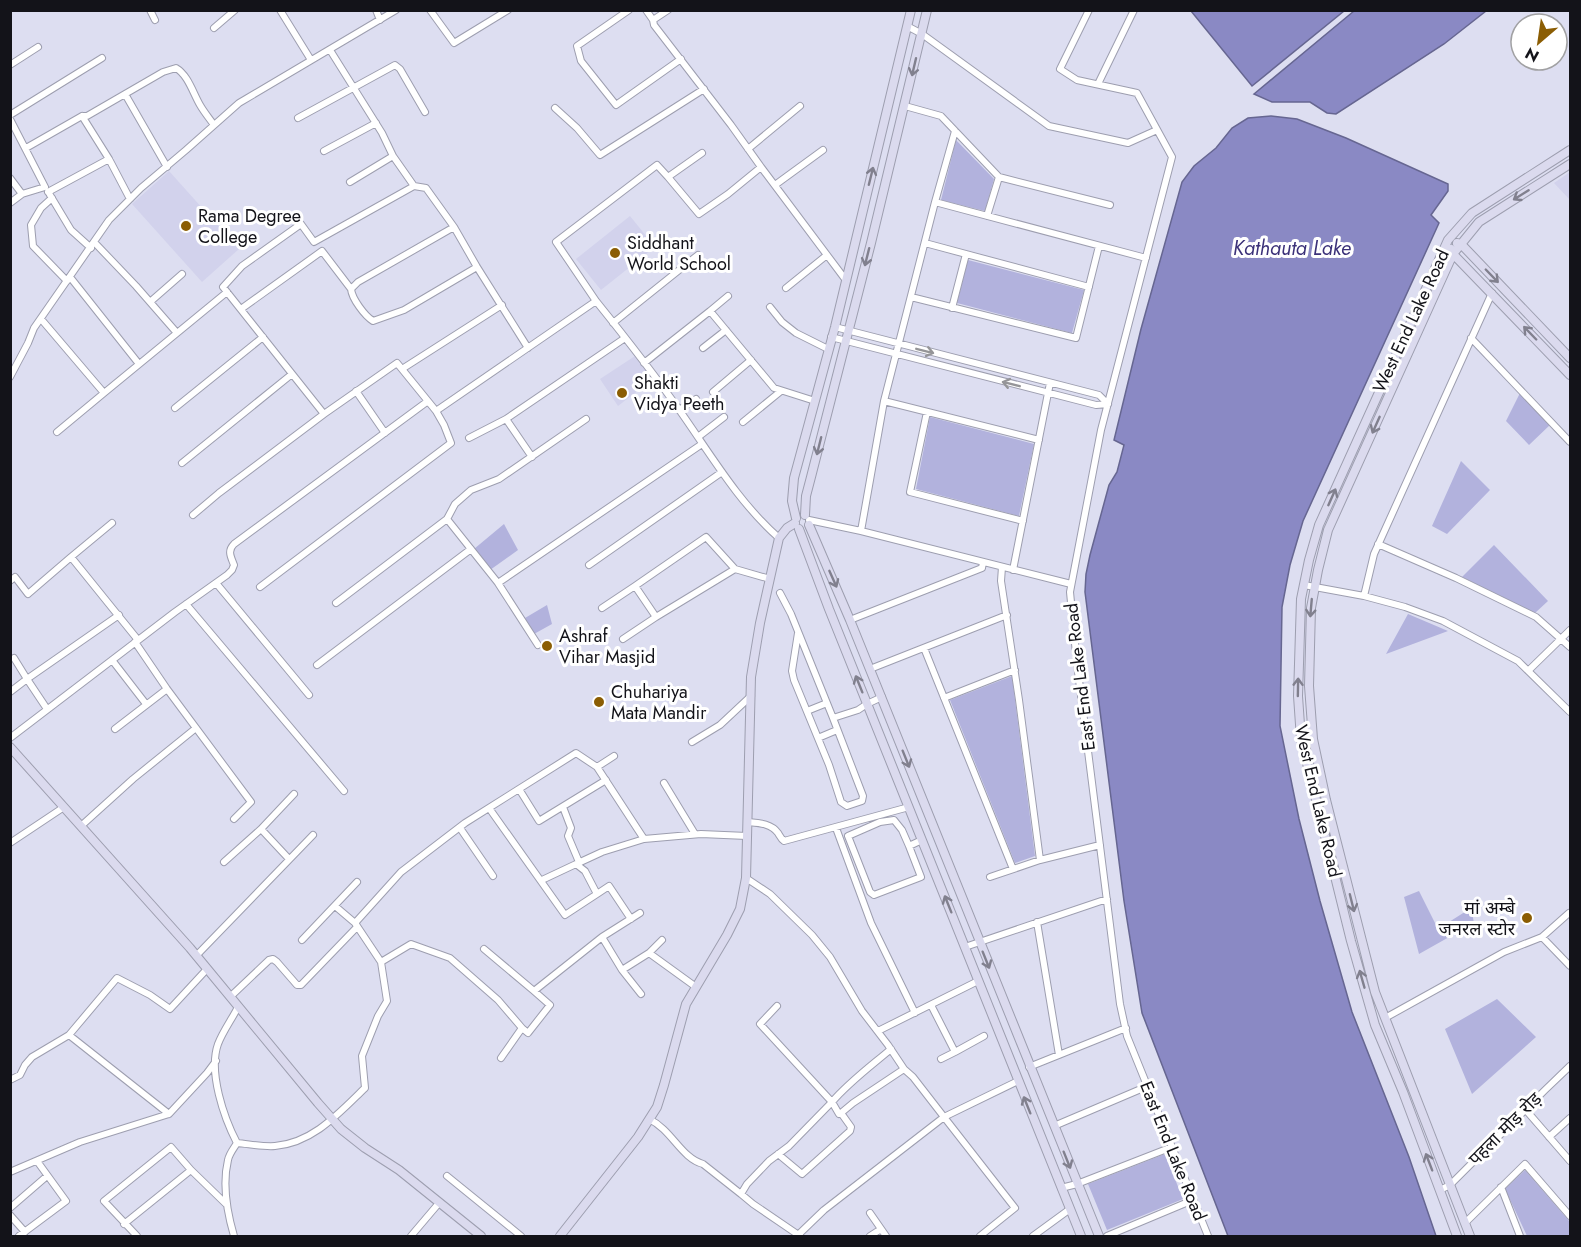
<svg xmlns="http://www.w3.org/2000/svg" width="1581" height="1247" font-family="Jost,'Noto Sans Devanagari',sans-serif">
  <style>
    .built { fill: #d2d2ec }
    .green { fill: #b2b2dd }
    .water { fill: #8a89c4; stroke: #666691; stroke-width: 1.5 }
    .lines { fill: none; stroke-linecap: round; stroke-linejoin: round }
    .street-casing { stroke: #9d9eaf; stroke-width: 8 }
    .secondary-casing { stroke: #9d9eaf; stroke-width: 10 }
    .street { stroke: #fff; stroke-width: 6 }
    .secondary { stroke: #dbdaee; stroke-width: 8 }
    .oneway { stroke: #81808e }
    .oneway2 { stroke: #959598 }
    .poi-dot { fill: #8b5d03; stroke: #fff; stroke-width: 2 }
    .labels { text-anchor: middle; stroke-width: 6; stroke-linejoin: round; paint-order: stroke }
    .poi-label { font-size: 18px; fill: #131319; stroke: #fff; text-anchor: start }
    .street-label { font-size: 18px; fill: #131319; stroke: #fff }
    .water-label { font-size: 20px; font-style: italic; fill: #3b3179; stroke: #fff }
  </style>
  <rect width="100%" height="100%" fill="#dddef1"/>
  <path class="built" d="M169,171L239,249L202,282L132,204Z
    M1570,172V200L1554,183Z
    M630,216L655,247L601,290L576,259Z
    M635,356L653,379L618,406L600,379Z"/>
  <path class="green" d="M956,140L994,179L985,211L941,200Z
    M968,260L1084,290L1072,333L957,303Z
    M1520,393L1551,424L1529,445L1506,421Z
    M930,417L1034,444L1019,516L916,489Z
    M1461,461L1490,490L1447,534L1432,526Z
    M504,524L518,550L490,570L474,549Z
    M1494,545L1548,601L1535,613L1462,577Z
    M547,605L552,624L534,634L525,618Z
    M1408,614L1448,631L1386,654Z
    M1012,676L1035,856L1015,863L950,700Z
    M1419,891L1438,929L1471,908L1474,923L1419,954L1404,897Z
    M1497,999L1536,1037L1472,1094L1445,1029Z
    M1165,1154L1183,1199L1107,1230L1088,1184Z
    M1525,1170L1570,1222V1236H1527L1505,1189Z"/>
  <path class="water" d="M1191,11H1344L1252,86Z
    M1354,11V10L1486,11L1444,44L1336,114L1327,113L1310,102H1272L1254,94Z
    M1271,116L1297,119L1346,138L1448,184V191L1431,215L1439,223L1303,521L1290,565L1282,607L1280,726L1299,819L1320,901L1352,1012L1409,1157L1436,1236H1228L1142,1013L1124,901L1085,592L1086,574L1090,555L1109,485L1117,472L1124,445L1114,440L1141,329L1182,182L1194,166L1216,148L1232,128L1248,118Z"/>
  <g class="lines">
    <g class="street-casing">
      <path id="street" d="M150,10L155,20
        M280,10L311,60
        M376,10L380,20
        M430,10L454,43L508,10
        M629,10L577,46L581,61L616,105L681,59
        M646,10L653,20
        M668,10L653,20L654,25L731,125L761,167
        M1089,10L1060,69L1077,80L1137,93L1172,157L1101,430L1070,592L1077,664L1120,1004L1127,1036L1208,1236
        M907,26L922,34L1049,126L1128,143L1157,130
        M214,28L235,10
        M330,50L382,133L393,156L414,186
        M10,65L38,47
        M1098,84L1134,10
        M125,94L167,167
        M905,106L941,116L999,177L987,216
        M555,108L577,128L600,155L704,89
        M10,115L102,58
        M82,116L109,159
        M298,118L395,65L400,69L425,112
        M10,119L45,187L22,194L10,203
        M26,148L82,116H87L163,72L176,68C188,75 193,93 200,105C204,112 209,118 214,125
        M748,149L800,106
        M324,151L376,123
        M702,153L668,177L699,214L728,194L761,167L845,279
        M999,177L1110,205
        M10,178L22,194
        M350,182L393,156
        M775,185L823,150
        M48,192L109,159L130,199
        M50,195L71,230L91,248
        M52,198L41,208L31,225L33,246L67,281
        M935,202L1146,258
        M454,227L358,282L351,289C352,299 365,316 373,321L404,310L477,267
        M94,242L136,286L177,333
        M925,243L1089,287
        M70,277L139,364
        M786,288L827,255
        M728,296L710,311L774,388L815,401
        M911,297L1076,338L1099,246
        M596,301L556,242L657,165L668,177
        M150,302L182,274
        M770,307L782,322L796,333L828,349
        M952,308L966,254
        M241,309L322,251L351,289
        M41,319L104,393L227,292
        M613,323L698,255
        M835,327L1099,395L1108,404
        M831,337L1096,405L1108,404
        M1471,338L1570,442
        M528,348L477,267L454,227L426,188L414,186L314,242L301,224L242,266L223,287L324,414L397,363L436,411L596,301C625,337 654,374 680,411C711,455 739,503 779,538
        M703,348L726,330
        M644,363L710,311
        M402,369L502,305
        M10,377L28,343L34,328L109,220L141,188L186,150L239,103L396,10
        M356,391L385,433
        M713,392L751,360
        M884,401L1039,440
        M175,408L263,337
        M679,410L696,399
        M927,412L910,492L1023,521
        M506,419L532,457
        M743,422L781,391
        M57,432L104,393
        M698,437L724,417
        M469,438L506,419L625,338
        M182,463L292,374
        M193,515L219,493L324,414
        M447,519L498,583L702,444
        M809,520L861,531L1071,584
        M112,523L71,557L138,640
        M861,531L884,401L935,202L955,131
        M1378,544L1456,578L1536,617L1570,647
        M589,565L722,472
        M1002,567L1001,581L1019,700L1040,860
        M735,569L706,537L635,586L656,617L735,569L770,579
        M1013,570L1050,383
        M10,581L15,577L28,594L71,557
        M216,583L309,695
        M498,583L538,645
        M1304,585L1364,596L1405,607L1443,621L1518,661L1570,712
        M260,587L451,443L444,425L436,411
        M780,593L791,614L833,718
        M1364,596L1374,554L1492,293
        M336,603L447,519L455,504L471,490L499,479L586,419
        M186,604L344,791
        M602,608L635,586
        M850,620L982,568L983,562
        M798,633L792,671L794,680L829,765L841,802L847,806L862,801L863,796L833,718L858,710L867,704L882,697
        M623,639L656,617
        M135,642L167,689L251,802L234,819
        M924,648L1013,869
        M112,660L146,704
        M317,665L471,549
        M870,669L1007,615
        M1528,671L1570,630
        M10,692L27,679L14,658
        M944,698L1015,670
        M47,709L27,679L119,615
        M807,711L827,703
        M115,729L167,689
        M10,738L175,612L227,575L232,570L234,565C231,557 227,551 234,544L428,401
        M818,738L837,730
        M692,742L720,725L751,696
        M614,756L597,767L644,839L701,834L747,836
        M664,783L695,834
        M519,789L539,821L606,780
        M563,807L571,828L568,836L579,862
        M489,808L565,915L597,894L585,871L576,864L542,880
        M747,822C758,823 771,823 778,833C780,836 781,839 784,841L909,807
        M81,826L133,779L196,728
        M460,828L493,876
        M836,828L871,923L915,1013
        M261,829L294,794
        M10,843L64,807
        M909,846L921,877L874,895L870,892L848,836L880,822L894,820L902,830L909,846L922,840
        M224,862L261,829L289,859
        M576,864L602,852L644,839
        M990,877L1040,860L1100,845
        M746,878L770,894L812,935L830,957L862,1011L888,1045L904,1069
        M597,894L609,886L631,919
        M335,906L355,923
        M1037,922L1059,1055
        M602,937L640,913
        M1542,937L1570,966
        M302,940L357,882
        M965,947L1107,899
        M484,949L534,991
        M649,953L662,940
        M196,956L313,835
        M381,962L411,944L450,958L498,1000L522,1028L501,1058
        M622,970L641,994
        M230,997L269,960L273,959L277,962L297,985H301L357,927
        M931,1005L955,1052L984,1036
        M777,1006L760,1024L832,1102C849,1082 871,1066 891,1049
        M1385,1018L1504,952L1542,937L1569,913
        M522,1028L528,1033L550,1005L534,991L602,937L622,970L649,953L696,987
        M878,1031L978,981
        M69,1035L117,978L150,995L170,1009L207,969
        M941,1059L955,1052
        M1029,1067L1126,1028
        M10,1080L20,1075L25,1065L32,1057L69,1035L169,1114
        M1525,1109L1570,1161
        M649,1119C672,1130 681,1158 703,1164L741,1194L747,1184L769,1161L789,1146L832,1102L839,1114L841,1113L853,1103L904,1069L913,1077L944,1117L1018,1081
        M1054,1126L1148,1086
        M1549,1137L1570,1118
        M237,1143C249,1144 263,1147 275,1146C313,1143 339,1113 365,1088L362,1056L378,1016L387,1001L381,962L355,923L401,872L465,823L576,753L597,767
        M778,1154L802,1174L850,1131L851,1127L841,1113
        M191,1170L226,1204
        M10,1172L80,1142L169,1114L207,1073L216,1061
        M447,1176L521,1236
        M1501,1187L1520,1236
        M1061,1188L1077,1184L1172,1147
        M1440,1190L1450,1185L1545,1090L1570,1066
        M741,1194L753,1204L800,1236
        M10,1208L47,1176
        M870,1213L886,1236
        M10,1215L25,1232
        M1465,1223L1525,1164L1570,1216
        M124,1224L191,1170L171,1147L104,1201L137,1236
        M798,1235L824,1210L944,1117L1015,1208L980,1236
        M19,1236L66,1201L37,1161
        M234,1236C227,1212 222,1185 228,1160C229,1154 234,1148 237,1143C224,1118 208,1072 218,1044C223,1031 232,1019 238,1007
        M411,1236L439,1203
        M870,1236L881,1229
        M1033,1236L1070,1209
        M1107,1236L1193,1200"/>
    </g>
    <g class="secondary-casing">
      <path id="secondary" d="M1457,243L1461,244L1570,358
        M1451,249L1453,254L1570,375
        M805,515L806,496L811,477L871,243L927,10
        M796,518L792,501L794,478L835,327L911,10
        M809,525L850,620L1099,1236
        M799,529L829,609L1081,1236
        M10,747L190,948L318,1103L341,1129L365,1148L399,1170L481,1236
        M560,1236L638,1137L657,1107L664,1085L686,1004L727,935L740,909L746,878L751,677L760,623L779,538L787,528L795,523
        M1457,1236L1403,1092L1375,1025L1351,941L1301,739L1298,696L1301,599L1309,560L1319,525L1448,240L1472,213L1570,150
        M1470,1236L1375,992L1326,800L1313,739L1309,686L1311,608L1318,570L1328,530L1453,254L1479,222L1570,164"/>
    </g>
    <use href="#street" class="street"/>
    <use href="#secondary" class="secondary"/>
  </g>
  <defs><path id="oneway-shaft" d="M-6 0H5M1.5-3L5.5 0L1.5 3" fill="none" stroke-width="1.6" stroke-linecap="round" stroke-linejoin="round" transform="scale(1.5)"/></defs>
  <g class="oneway">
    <use href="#oneway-shaft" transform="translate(914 67) rotate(103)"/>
    <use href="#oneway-shaft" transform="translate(871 176) rotate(-76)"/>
    <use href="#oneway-shaft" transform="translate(1521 195) rotate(148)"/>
    <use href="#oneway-shaft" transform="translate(867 257) rotate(104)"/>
    <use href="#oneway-shaft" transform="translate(1492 276) rotate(46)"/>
    <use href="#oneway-shaft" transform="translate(1530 333) rotate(-134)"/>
    <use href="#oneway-shaft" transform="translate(1376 425) rotate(114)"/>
    <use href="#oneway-shaft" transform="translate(819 446) rotate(104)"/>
    <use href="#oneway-shaft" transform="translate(1332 497) rotate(-66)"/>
    <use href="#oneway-shaft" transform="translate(833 579) rotate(66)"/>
    <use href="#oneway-shaft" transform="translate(1311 608) rotate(95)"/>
    <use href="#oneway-shaft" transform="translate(859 684) rotate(-112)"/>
    <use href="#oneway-shaft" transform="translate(1298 687) rotate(-89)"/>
    <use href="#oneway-shaft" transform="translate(906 759) rotate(68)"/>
    <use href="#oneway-shaft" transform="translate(1352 903) rotate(76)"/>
    <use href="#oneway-shaft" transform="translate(948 904) rotate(-112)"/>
    <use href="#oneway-shaft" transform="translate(986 960) rotate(68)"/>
    <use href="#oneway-shaft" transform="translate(1362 979) rotate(-106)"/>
    <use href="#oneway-shaft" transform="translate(1027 1105) rotate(-112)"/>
    <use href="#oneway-shaft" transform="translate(1067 1160) rotate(68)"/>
    <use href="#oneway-shaft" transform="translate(1429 1162) rotate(-111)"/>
  </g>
  <g class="oneway2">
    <use href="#oneway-shaft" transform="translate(925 351) rotate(14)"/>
    <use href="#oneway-shaft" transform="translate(1011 384) rotate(-166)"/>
  </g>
  <g class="poi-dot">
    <circle cx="186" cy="226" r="6"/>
    <circle cx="615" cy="253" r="6"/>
    <circle cx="622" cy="393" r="6"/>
    <circle cx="547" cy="646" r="6"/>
    <circle cx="599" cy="702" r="6"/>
    <circle cx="1527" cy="918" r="6"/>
  </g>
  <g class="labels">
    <g class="poi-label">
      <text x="198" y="222">Rama Degree<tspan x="198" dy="21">College</tspan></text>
      <text x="627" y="249">Siddhant<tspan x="627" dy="21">World School</tspan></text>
      <text x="634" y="389">Shakti<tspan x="634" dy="21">Vidya Peeth</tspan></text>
      <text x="559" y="642">Ashraf<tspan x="559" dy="21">Vihar Masjid</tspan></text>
      <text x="611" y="698">Chuhariya<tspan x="611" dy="21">Mata Mandir</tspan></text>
      <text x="1515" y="914" text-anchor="end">मां अम्बे<tspan x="1515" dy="21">जनरल स्टोर</tspan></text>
    </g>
    <g class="street-label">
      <text transform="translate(1411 321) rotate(-65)" y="6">West End Lake Road</text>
      <text transform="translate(1080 677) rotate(-97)" y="6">East End Lake Road</text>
      <text transform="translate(1318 801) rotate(77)" y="6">West End Lake Road</text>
      <text transform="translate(1505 1129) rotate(-45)" y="6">पहला मोड़ रोड़</text>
      <text transform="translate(1173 1151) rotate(68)" y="6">East End Lake Road</text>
    </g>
    <g class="water-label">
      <text x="1292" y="255">Kathauta Lake</text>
    </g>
  </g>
  <rect width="1581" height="1247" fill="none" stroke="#131319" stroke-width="24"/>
  <g transform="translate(1539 42) rotate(209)"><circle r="28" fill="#ffffff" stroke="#a1a1a3" stroke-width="1.5"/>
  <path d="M0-4.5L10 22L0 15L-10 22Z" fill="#8b5d03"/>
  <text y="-9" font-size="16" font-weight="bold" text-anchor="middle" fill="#131319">N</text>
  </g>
</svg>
